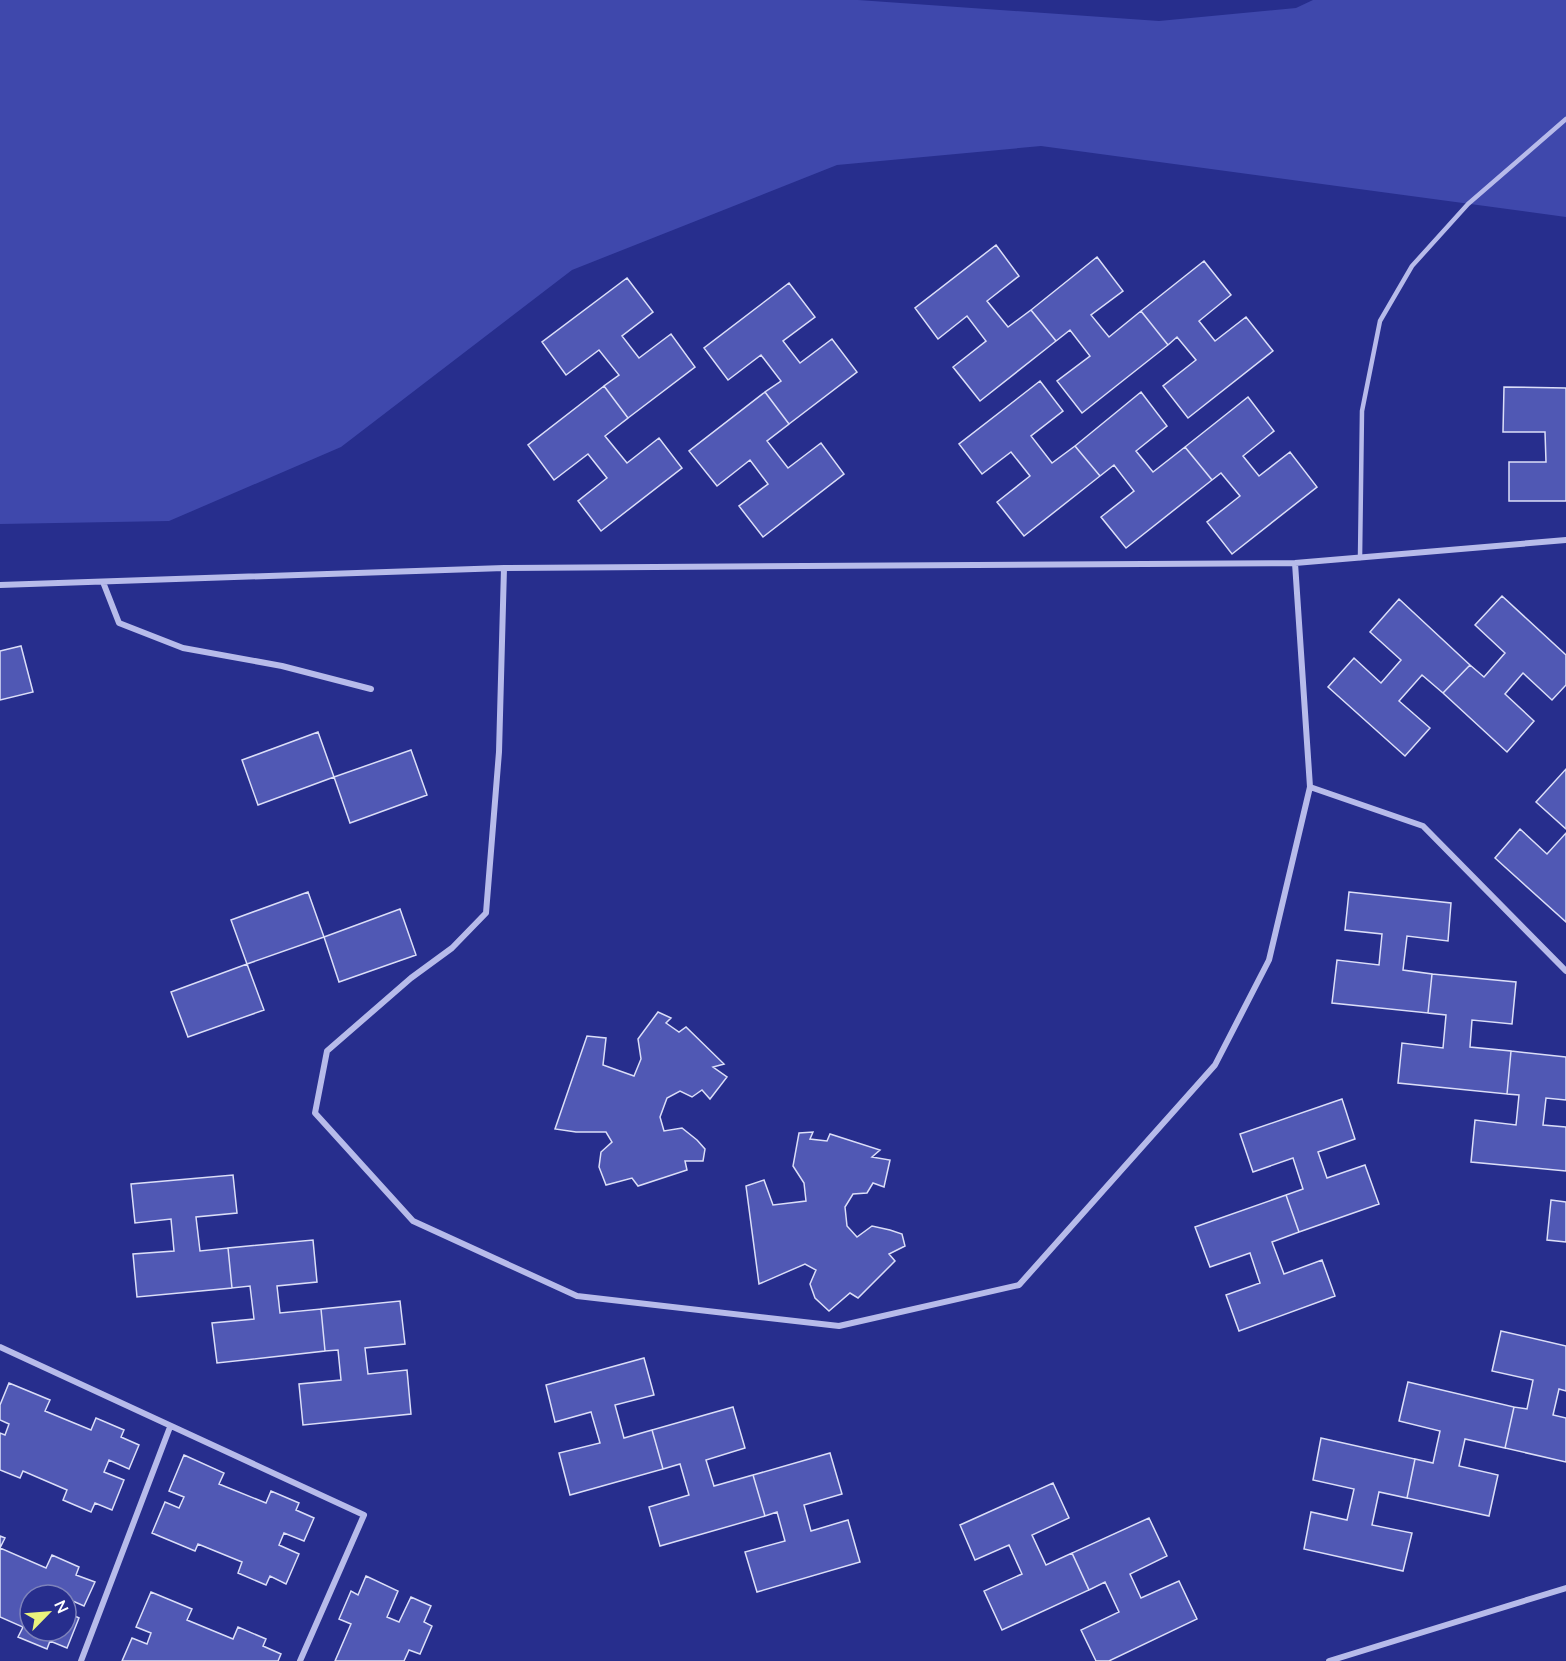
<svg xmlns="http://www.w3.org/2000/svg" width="1566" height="1661" font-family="'Nunito Sans',sans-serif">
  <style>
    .green { fill: #3f48ac }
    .building { fill: #5058b4; stroke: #dbdef8; stroke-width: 1.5 }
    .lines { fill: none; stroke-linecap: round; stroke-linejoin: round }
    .service { stroke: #b7bbea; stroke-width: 4.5 }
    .minor { stroke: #b7bbea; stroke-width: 6 }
  </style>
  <rect width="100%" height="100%" fill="#272e8d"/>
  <path class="green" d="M0,0H858L1159,21L1296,8L1313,0H1566V217L1041,146L837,165L572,270L341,447L169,521L0,524Z"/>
  <path class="building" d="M996,245L1019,276L987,301L1008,327L1031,310L1056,341L980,401L953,367L986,341L967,316L938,339L915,308Z
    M1097,257L1123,291L1091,315L1109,337L1141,311L1168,345L1082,413L1057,381L1090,356L1070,330L1056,341L1031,310Z
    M1204,261L1231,295L1199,321L1215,341L1246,317L1273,351L1188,418L1163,386L1196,360L1177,337L1168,345L1141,311Z
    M627,278L653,312L622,336L639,358L671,334L695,367L628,418L604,386L619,375L599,350L566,375L542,342Z
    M789,283L815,317L783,341L800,363L832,339L857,372L789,424L765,392L781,381L761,355L728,380L704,348Z
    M1040,381L1063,411L1031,436L1052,463L1075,446L1100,476L1024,536L997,502L1030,476L1011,452L982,474L959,444Z
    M604,386L628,418L605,436L627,463L659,438L682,468L601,531L578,501L607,478L588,454L554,480L528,445Z
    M1504,387L1566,388V501H1509V462H1546L1545,432H1503Z
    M765,392L789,424L767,441L788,468L821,443L844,474L763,537L739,506L768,484L750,460L717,486L689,451Z
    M1141,392L1167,426L1136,451L1153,472L1185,447L1212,480L1126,548L1101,517L1134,491L1114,465L1100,476L1075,446Z
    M1248,397L1274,431L1243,456L1259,476L1290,452L1317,487L1232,554L1207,522L1240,496L1221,473L1212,480L1185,447Z
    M1502,596L1566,655V685L1552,700L1523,673L1505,694L1534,721L1507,752L1443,693L1470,665L1484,677L1505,653L1475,625Z
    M1399,599L1470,665L1443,693L1422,675L1399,701L1430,728L1405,756L1328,687L1354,658L1381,683L1401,660L1370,632Z
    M21,646L33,692L0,700V651Z
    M318,732L334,777L258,805L242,760Z
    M411,750L427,795L350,823L334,777Z
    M1566,769V829L1536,802Z
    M1520,829L1547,854L1566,833V922L1495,858Z
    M308,892L324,937L247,964L231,920Z
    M1349,892L1451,903L1448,941L1407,936L1403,970L1432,974L1428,1013L1332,1003L1337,960L1379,965L1382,934L1345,930Z
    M400,909L416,955L339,982L324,937Z
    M247,964L264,1010L188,1037L171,992Z
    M1432,974L1516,982L1512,1024L1472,1020L1470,1047L1511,1051L1507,1094L1398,1083L1402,1043L1443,1048L1446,1015L1428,1013Z
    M658,1012L671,1018L666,1023L679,1032L686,1027L724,1064L713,1067L727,1077L710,1099L702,1090L692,1097L680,1091L667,1098L660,1117L664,1131L682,1128L697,1140L705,1149L703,1161H685L687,1170L638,1186L632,1178L606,1185L599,1167L601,1152L612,1142L606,1132H576L555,1129L587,1036L606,1038L603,1065L634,1076L641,1059L638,1039Z
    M1511,1051L1566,1057V1100L1546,1098L1543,1125L1566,1127V1171L1471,1162L1475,1120L1516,1125L1519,1095L1507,1094Z
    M1342,1099L1355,1139L1318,1152L1327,1178L1365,1165L1379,1204L1299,1232L1286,1195L1303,1189L1293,1158L1253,1172L1240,1134Z
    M813,1132L810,1139L827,1141L830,1134L880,1150L872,1157L890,1160L884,1187L873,1183L867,1193L853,1194L845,1207L847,1226L857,1237L872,1226L890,1230L902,1234L905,1246L889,1254L895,1261L858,1298L850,1293L829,1311L815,1298L810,1284L816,1270L805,1264L759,1284L746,1186L764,1180L773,1205L806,1201L804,1183L793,1166L799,1133Z
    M233,1175L237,1213L196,1217L200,1251L228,1248L232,1288L137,1297L133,1254L174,1251L171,1219L135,1223L131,1184Z
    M1286,1195L1299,1232L1272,1242L1284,1274L1322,1260L1335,1296L1239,1331L1226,1295L1260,1283L1250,1253L1210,1267L1195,1227Z
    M1551,1200L1566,1202V1242L1547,1240Z
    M313,1240L317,1282L277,1286L280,1313L321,1309L325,1351L217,1363L212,1323L254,1319L250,1286L232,1288L228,1248Z
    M400,1301L405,1344L365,1348L368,1374L407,1370L411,1414L303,1425L299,1384L341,1380L338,1350L325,1351L321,1309Z
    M1501,1331L1566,1346V1391L1559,1389L1553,1415L1566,1418V1462L1505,1448L1514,1407L1527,1409L1533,1380L1492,1371Z
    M644,1358L654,1395L615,1405L624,1438L652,1430L663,1469L570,1495L559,1453L600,1443L591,1412L555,1422L546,1385Z
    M1408,1382L1514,1407L1505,1448L1465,1439L1459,1466L1498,1475L1489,1516L1407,1498L1415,1459L1433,1463L1440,1431L1399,1421Z
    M9,1383L50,1400L45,1411L91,1430L96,1418L124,1430L121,1437L139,1445L129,1469L109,1460L104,1472L124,1480L112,1510L95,1503L91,1512L63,1500L67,1490L23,1471L20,1478L0,1470V1433L5,1435L9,1424L0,1420V1405Z
    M733,1407L745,1448L706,1460L714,1486L753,1475L765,1516L660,1546L649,1507L689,1495L680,1464L663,1469L652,1430Z
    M1321,1438L1415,1459L1407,1498L1379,1492L1372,1525L1412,1533L1403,1571L1304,1549L1311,1512L1347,1520L1354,1489L1313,1480Z
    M830,1453L842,1494L804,1505L811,1531L848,1520L860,1562L757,1592L745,1552L785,1541L777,1512L765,1516L753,1475Z
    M184,1455L224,1473L219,1484L266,1503L271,1491L299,1503L296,1510L314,1518L304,1541L284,1533L279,1545L299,1554L286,1584L270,1576L266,1585L238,1573L242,1562L198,1544L195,1551L152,1533L165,1502L179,1508L184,1497L169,1491Z
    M1053,1483L1069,1518L1032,1535L1046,1565L1072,1553L1089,1590L1002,1630L984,1591L1022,1574L1009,1545L975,1560L960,1525Z
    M1149,1518L1167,1556L1130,1574L1141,1598L1179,1581L1197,1619L1109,1661H1096L1081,1630L1119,1612L1105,1582L1089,1590L1072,1553Z
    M0,1536L5,1538L0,1548L46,1568L52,1555L79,1567L76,1575L95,1582L84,1606L66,1598V1595H30V1631H66V1612L79,1618L67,1648L50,1641L47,1649L18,1637L23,1627L0,1617Z
    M366,1576L398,1591L387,1617L399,1622L411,1597L431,1606L424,1622L432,1626L420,1654L409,1650L404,1661H335L351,1624L339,1619L351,1591L358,1595Z
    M151,1592L192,1609L187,1620L233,1639L238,1627L266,1639L263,1646L281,1654L278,1661H122L132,1638L147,1644L151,1633L136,1627Z"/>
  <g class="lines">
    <path class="service" d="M1360,558L1362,411L1380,321L1412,266L1468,204L1566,119"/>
    <path class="minor" d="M504,568L499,752L486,913L452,948L411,978L327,1051L315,1113L413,1221L577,1296L839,1326L1019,1285L1215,1065L1269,960L1310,787L1295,563
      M103,582L119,623L183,648L282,666L371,689
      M0,585L504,568L1295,563L1566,540
      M1310,787L1423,826L1566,971
      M0,1347L364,1515L300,1661
      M81,1661L170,1427
      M1329,1661L1566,1588"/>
  </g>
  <g transform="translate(48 1613) rotate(65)"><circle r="28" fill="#272e8d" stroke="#7d82bb" stroke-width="1.5"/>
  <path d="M0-4.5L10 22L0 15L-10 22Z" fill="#eaf37c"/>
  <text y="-9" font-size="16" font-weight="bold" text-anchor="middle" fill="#ffffff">N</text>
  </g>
</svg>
